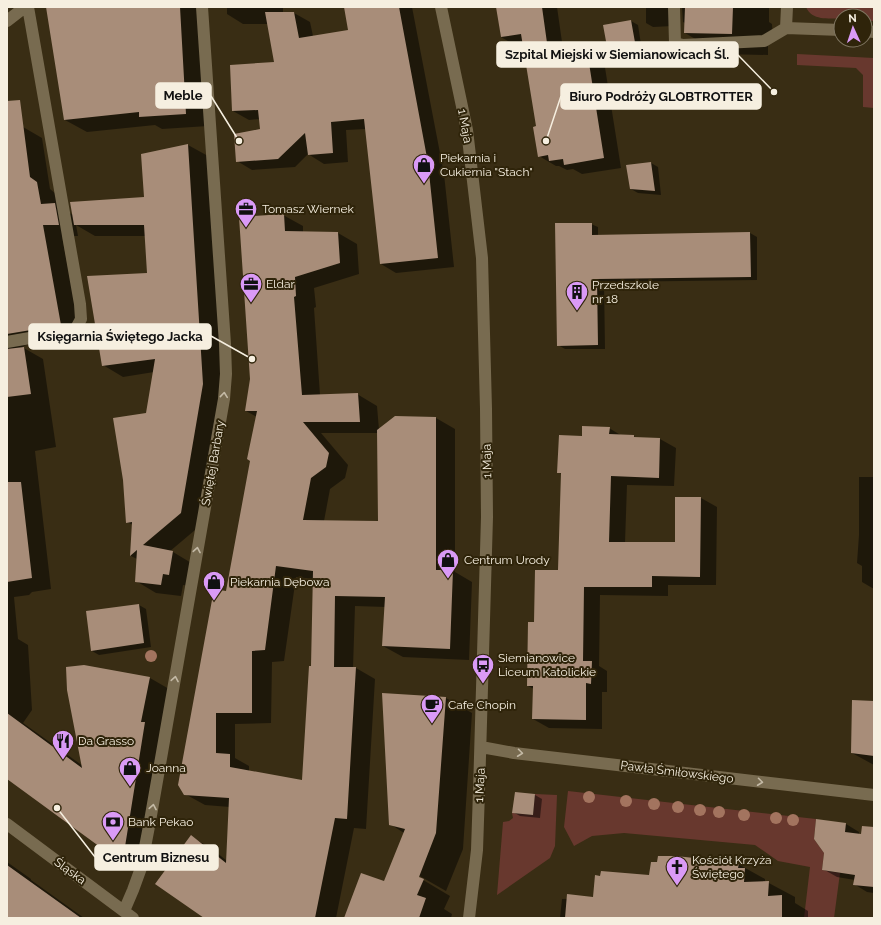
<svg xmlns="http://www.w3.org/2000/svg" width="881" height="925" font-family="Raleway,sans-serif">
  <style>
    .green { fill: #68382e }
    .shadow { fill: #0007; fill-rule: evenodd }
    .building { fill: #a88d79; fill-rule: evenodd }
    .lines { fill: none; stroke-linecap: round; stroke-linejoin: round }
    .minor { stroke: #786b50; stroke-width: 12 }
    .tree { fill: #a3745f }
    .oneway { stroke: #c4baa6 }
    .labels { text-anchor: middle; stroke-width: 4; stroke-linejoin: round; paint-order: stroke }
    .street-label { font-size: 12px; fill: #f6efe0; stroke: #2f240a }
    .poi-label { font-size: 12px; fill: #f6efe0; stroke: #2f240a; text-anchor: start }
    .leader { fill: none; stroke: #f6efe0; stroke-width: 1.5 }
    .callout-dot { fill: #f6efe0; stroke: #2f240a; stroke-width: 1.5 }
    .callout { fill: #f6efe0; stroke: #f6efe0; stroke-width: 1.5 }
    .callout-label { font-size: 13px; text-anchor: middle; font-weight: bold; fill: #111 }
  </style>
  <rect width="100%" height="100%" fill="#392d14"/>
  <path class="green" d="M806,7H874V21H865V16H841V19C828,18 812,21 806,7Z
    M797,54L874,58V108L863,107V75L856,68L797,65Z
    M568,791L816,819L814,839L824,853L822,870L840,873L834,918H804L810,867L778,861L755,845L624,833L592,836L574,846L564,827Z
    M535,794L557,795L555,846L550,858L497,895L503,822L509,821L513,818L512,813L533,815Z"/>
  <path class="shadow" d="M47,7H201L208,126L162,129L155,125L87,132L65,120Z
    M227,7H283V13H294L310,22L313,36L350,31L345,7H412L444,174L454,267L396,273L381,264L366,129L346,130L348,162L324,164L308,154L295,167L252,170L237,161L262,129L260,119L249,120L233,111L275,63L268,24H243L227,14Z
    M497,7H557L563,49L585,45L603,55L621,168L582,174L573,169L567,170L559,166H556L539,156L537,127L524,46L518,47L501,37Z
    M646,7H672L673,26L653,27L646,23Z
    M682,7H769V22L772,24L773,41H768V55L721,54L685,33V23L683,22Z
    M631,21L638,25L642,51L616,55L609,51Z
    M23,127L42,138L50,189L56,194L58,206L73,215L145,198L188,145L208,156L223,396L201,525L169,552H173L193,564L189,586L183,585L181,596L156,593L136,581L137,559L131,556L133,525L127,522L154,372L123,377L103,365L148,274L146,236H95L76,225L78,236H62L81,336L26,345L22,347L43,359L56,447L35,451L51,589L32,592L29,595L14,597L18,639L28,645L32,710L23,723L83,766L150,678L169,689L143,864L132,866L112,855L7,778V129Z
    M651,163L658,167L661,195L638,193L631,189L627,166Z
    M283,215L303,226V232L338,233L357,244L359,274L314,288L316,307L314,308L320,395L357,394L377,406L379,430L436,418L455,429V572L472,582L469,660L403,657L383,646L386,607L355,606L353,668H356L375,679L366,829L354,828L336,918H206L191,837L211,848L227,861L230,807L205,805L185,794L227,592L251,461L257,417L246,411ZM321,433H378L379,522L324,521L330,489L345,478L348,465ZM296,577L314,579L312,667L303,781L249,772V766L235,758V724L271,723L272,662L284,661Z
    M591,224L598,227V236L750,233L757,237V280L604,282L605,349H565L558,345Z
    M609,428L622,436H633L637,438L660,439L676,448L674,486L627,485L625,543H676L701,498L717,507L716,585H668V596L600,595L599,666L607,671V692H602V729L549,728L533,719L534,689L528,686L535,623L559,571L562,474L558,472L583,437Z
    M859,477H874V589L862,582V566L857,563L859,535Z
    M139,605L146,609L151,647L99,655L92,651Z
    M446,698L472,713L463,849L446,891L418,875V877L450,896L444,909L452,914L451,918H345L385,883L404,833L390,824Z
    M874,702V765L852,753Z
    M516,793L535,795L542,799L540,818L520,816L513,812Z
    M846,824L859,832V835L874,837V893L867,892L854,884L855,880L837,877L823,869Z
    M7,862L31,879V880L84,918H7Z
    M738,864L765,879V881L795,897V903L808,911V918H560L562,899L594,898L650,876Z"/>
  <path class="building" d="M46,7H180L186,114L139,117V112L64,120Z
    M344,7H399L428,163L438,258L380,264L364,119L331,122L333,153L308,155L305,133L278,159L236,162L234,134L260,129L258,110L232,111L230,65L274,62L265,12H294L299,38L348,30Z
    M496,7H542L548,50L586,44L604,158L564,165L563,159L549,161L548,155L538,157L533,127L536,126L521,34L501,37Z
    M685,7H733L732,34L684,33Z
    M631,20L636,48L608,52L603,25Z
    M20,100L30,177L37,182L41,204L55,203L59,225H43L61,325L7,334V101Z
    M188,144L203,384L181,513L143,545L173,551L169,575L163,574L161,585L135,582L137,550L130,556L132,522L126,523L123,480L113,418L146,413L155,359L102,366L87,276L147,273L144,225H74L70,202L144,197L141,154Z
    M651,162L655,191L630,189L626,165Z
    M284,214L285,231L338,232L340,263L295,277L296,296L294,297L302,395L358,393L360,422H303L329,453L326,467L311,478L303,520L378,521L377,430L395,416L436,417V570H453L450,649L382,646L385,597L335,596L334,667H356L347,819L335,818L315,918H204L155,884L191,835L226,863L229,798L184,795L178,785L214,589L226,591L250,461L247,459L257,411H245L250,379L239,217ZM276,566L313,571L311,666H309L302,780L230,767V754L216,753V713H252V651L265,650Z
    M555,223H592V235L750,232L751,277L597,279L598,345L557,346Z
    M24,347L31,394L7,397V349Z
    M582,426L610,427L609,434L634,435V437L660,438L659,478L611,476L609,542H675V497H701L700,577L652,576V587H584L583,661H592L591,684L586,683V720L532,719L533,686H527L528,622H534L535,570H558L561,473H557L559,435L582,436Z
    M7,482H21L32,578L7,582Z
    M139,604L144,643L91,651L86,611Z
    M84,665L150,677L141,722H145L124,853L111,855L7,779V713L82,768L67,690L66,667Z
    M382,693L446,697L436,833L419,877L424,879L417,895L426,898L419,918H344L361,873L384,881L405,829L389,825Z
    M852,700L874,701V756L851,753Z
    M515,792L535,794L533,815L512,813Z
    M816,819L846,823L845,832L861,834L862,826L874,827V887L853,885L855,875L822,870L824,853L814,839Z
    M658,856H676L739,863L738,868H745L744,882L769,881L768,896L782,895V918H565L567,894L593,897L595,875L600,876L601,871L649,875L651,862H657Z
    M7,865L81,918H7Z"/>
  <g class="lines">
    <path class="minor" d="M441,7L467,130L482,258L486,409L487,517L479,791L477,850L469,918
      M674,7L675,43L683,45L764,41L786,28
      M787,7L786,28L841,30
      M7,21L25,7
      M865,31L874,32
      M7,342L75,330L81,319L80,304L28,7
      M481,747L514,753L874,795
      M7,824L133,918
      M124,911L133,890L141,868L150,821L224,399L226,374L225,344L202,7"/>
  </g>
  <g class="tree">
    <circle cx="151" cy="656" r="6"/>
    <circle cx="589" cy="797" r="6"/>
    <circle cx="626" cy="801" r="6"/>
    <circle cx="654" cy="804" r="6"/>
    <circle cx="678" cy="807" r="6"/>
    <circle cx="700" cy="810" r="6"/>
    <circle cx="719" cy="812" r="6"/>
    <circle cx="744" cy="815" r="6"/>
    <circle cx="776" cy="818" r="6"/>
    <circle cx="793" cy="820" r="6"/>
  </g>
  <defs><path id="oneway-chevron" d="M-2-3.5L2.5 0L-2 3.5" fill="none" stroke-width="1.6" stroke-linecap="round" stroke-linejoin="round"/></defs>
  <g class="oneway">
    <use href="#oneway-chevron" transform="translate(224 395) rotate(-84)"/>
    <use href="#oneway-chevron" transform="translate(197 550) rotate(-80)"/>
    <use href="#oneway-chevron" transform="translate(175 679) rotate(-80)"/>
    <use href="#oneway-chevron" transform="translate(520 753) rotate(7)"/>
    <use href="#oneway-chevron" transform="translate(760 782) rotate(7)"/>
    <use href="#oneway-chevron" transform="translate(153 807) rotate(-80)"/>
  </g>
  <defs>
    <g id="shop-pin" transform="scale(1.15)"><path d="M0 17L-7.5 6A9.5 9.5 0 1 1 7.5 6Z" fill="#da9af6" stroke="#2f240a"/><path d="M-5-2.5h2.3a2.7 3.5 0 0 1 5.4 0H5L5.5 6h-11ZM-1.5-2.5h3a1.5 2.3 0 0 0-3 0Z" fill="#111"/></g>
    <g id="office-pin" transform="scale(1.15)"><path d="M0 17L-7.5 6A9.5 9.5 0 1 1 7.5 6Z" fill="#da9af6" stroke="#2f240a"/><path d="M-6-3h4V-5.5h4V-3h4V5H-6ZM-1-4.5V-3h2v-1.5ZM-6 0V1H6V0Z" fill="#111"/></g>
    <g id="building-pin" transform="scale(1.15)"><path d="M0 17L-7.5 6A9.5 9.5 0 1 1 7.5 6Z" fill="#da9af6" stroke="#2f240a"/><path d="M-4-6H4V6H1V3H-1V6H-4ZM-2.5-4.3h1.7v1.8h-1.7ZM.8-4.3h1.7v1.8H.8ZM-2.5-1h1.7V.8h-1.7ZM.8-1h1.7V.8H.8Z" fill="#111"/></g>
    <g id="bus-pin" transform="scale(1.15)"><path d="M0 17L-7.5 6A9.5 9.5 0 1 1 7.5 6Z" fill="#da9af6" stroke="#2f240a"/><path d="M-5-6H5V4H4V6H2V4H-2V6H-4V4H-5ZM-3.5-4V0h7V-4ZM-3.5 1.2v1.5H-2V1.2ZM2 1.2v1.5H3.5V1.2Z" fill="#111"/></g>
    <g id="cafe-pin" transform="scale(1.15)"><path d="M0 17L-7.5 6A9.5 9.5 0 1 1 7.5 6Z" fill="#da9af6" stroke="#2f240a"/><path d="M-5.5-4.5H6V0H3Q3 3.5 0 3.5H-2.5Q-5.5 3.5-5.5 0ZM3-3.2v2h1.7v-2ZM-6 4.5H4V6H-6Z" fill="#111"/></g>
    <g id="restaurant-pin" transform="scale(1.15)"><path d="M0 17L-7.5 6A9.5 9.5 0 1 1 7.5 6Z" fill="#da9af6" stroke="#2f240a"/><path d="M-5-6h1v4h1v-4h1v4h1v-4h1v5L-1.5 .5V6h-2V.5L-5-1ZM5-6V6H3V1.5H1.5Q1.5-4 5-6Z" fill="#111"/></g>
    <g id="bank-pin" transform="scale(1.15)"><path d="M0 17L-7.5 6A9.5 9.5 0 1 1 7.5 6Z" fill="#da9af6" stroke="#2f240a"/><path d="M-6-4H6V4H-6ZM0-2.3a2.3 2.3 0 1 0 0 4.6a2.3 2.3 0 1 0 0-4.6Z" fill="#111"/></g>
    <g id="church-pin" transform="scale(1.15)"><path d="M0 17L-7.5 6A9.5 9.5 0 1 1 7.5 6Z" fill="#da9af6" stroke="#2f240a"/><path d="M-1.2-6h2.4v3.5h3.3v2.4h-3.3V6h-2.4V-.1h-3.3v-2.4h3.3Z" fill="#111"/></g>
  </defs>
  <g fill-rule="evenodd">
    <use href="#shop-pin" x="424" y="165"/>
    <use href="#office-pin" x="246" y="209"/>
    <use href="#office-pin" x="251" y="284"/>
    <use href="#building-pin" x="577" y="292"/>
    <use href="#shop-pin" x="448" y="560"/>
    <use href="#shop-pin" x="214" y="582"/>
    <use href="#bus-pin" x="483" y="665"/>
    <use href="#cafe-pin" x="432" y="705"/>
    <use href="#restaurant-pin" x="63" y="741"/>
    <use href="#shop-pin" x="130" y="768"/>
    <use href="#bank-pin" x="113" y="822"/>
    <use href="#church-pin" x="677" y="867"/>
  </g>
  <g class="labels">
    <g class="street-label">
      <text transform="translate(465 126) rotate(80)" y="4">1 Maja</text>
      <text transform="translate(487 461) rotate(-91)" y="4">1 Maja</text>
      <text transform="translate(213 463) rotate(-80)" y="4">Świętej Barbary</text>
      <text transform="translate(677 772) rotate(7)" y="4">Pawła Śmiłowskiego</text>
      <text transform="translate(480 785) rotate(-87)" y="4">1 Maja</text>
      <text transform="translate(70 871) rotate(36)" y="4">Śląska</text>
    </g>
    <g class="poi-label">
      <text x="440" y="162">Piekarnia i<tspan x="440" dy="14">Cukiernia "Stach"</tspan></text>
      <text x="262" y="213">Tomasz Wiernek</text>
      <text x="266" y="288">Eldar</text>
      <text x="592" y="289">Przedszkole<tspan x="592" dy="14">nr 18</tspan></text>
      <text x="464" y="564">Centrum Urody</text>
      <text x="230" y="586">Piekarnia Dębowa</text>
      <text x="498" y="662">Siemianowice<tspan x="498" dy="14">Liceum Katolickie</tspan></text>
      <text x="448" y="709">Cafe Chopin</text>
      <text x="78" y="745">Da Grasso</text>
      <text x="146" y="772">Joanna</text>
      <text x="128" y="826">Bank Pekao</text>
      <text x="692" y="864">Kościół Krzyża<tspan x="692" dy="14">Świętego</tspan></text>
    </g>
  </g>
  <path class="leader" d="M774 92L738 55M239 141L211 96M546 141L561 96M252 359L211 336M57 808L95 857"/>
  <g class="callout-dot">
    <circle cx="774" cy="92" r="4"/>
    <circle cx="239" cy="141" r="4"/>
    <circle cx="546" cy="141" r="4"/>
    <circle cx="252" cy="359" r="4"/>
    <circle cx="57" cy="808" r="4"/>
  </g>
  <g class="callout">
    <rect x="497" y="42" width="241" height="25" rx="4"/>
    <rect x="156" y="83" width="55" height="25" rx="4"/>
    <rect x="561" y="84" width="200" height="25" rx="4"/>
    <rect x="29" y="324" width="182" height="25" rx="4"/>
    <rect x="95" y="845" width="123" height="25" rx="4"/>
  </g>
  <g class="callout-label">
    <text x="617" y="59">Szpital Miejski w Siemianowicach Śl.</text>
    <text x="183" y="100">Meble</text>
    <text x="661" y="101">Biuro Podróży GLOBTROTTER</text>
    <text x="120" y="341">Księgarnia Świętego Jacka</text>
    <text x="156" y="862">Centrum Biznesu</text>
  </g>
  <rect width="881" height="925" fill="none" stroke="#f6efe0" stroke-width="16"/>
  <g transform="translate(853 28) rotate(357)"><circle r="19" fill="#2f240a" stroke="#7f7560"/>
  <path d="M0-3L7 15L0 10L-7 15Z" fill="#da9af6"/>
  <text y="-6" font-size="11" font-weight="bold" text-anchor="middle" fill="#f6efe0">N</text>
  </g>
</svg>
